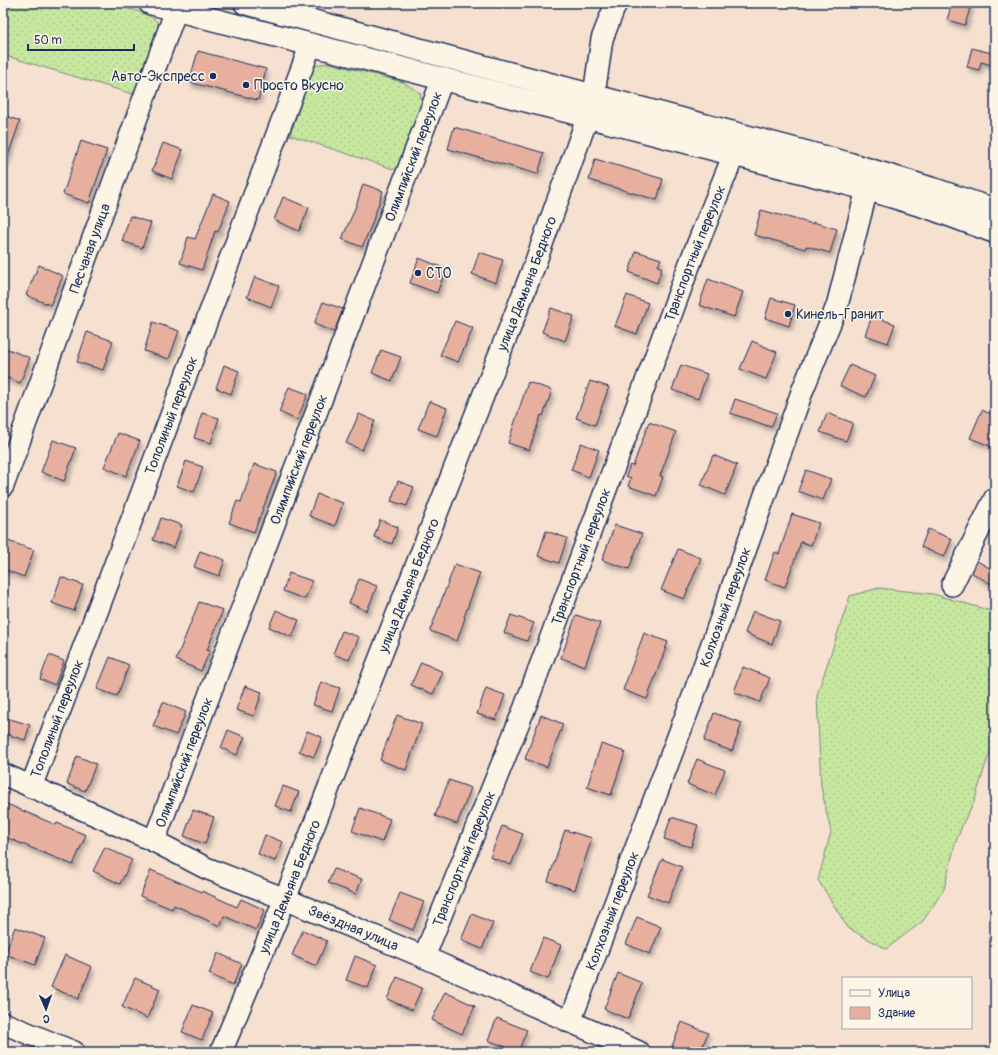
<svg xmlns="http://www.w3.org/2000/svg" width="998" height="1055" font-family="Pangolin,sans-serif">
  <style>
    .grass { fill: url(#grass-dots); stroke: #718b7e }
    .building { fill: #e7af9e; stroke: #1b2f5e; filter: url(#shadow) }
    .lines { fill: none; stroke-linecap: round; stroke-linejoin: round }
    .minor-casing { stroke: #1b2f5e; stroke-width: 24 }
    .major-casing { stroke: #1b2f5e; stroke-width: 25 }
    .minor { stroke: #fcf5e5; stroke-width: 21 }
    .major { stroke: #fcf5e5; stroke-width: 22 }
    .poi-dot { fill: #1b2f5e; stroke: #fcf5e5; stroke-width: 1.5 }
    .labels { text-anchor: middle; stroke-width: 3; stroke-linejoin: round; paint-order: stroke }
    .poi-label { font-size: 14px; fill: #1b2f5e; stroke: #fcf5e5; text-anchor: start }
    .street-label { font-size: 14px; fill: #1b2f5e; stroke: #fcf5e5 }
  </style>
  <defs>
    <pattern id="grass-dots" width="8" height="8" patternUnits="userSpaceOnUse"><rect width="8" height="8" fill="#c7e79f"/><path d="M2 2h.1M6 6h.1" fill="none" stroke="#aac68b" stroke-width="1.8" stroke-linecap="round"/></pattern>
    <filter id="shadow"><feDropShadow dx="2.5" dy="4.5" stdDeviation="2" flood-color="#0004"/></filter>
  </defs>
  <rect width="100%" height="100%" fill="#f6e0d0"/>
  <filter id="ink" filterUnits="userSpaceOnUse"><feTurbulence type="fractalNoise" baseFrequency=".025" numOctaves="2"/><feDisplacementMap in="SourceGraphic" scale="8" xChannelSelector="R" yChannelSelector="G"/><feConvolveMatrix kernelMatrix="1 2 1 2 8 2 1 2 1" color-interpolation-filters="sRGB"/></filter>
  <g filter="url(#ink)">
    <path class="grass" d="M3,3H107L141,12L153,18L158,23L157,33L136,95L3,55Z
      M329,63L403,82L420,93L422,102L420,113L399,171L290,135L313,68L320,64Z
      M879,588L933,594L995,612V744L988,757L974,802L964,821L955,844L944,889L923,921L886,949L848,928L818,880L831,832L821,787L817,695L850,596Z"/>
    <path class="building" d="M952,3H964L971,5L965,25L947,20Z
      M972,48L995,54V66L981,62L979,70L967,67Z
      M198,51L266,69L258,100L189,82Z
      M3,115L20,121L5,164H3Z
      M454,127L544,153L538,174L448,149Z
      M81,141L107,150L89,203L63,194Z
      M163,143L183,150L172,179L152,171Z
      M595,159L663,179L657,200L589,180Z
      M363,184L383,191L371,226L362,247L342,239L356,206Z
      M213,194L230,201L218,232L215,231L202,270L180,263L188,237L195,239Z
      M283,197L309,208L299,231L274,220Z
      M761,210L813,224V222L837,229L830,253L806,246L805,249L754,235Z
      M130,216L151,223L142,248L122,241Z
      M636,251L661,259L658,266L662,268L657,283L629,272Z
      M479,252L503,260L496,283L472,274Z
      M419,258L446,269L437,293L410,283Z
      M39,265L63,276L50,305L26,295Z
      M255,277L279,286L271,307L247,297Z
      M708,279L743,292L734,317L699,305Z
      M627,295L648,303L637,334L615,326Z
      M771,298L795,305L789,326L765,318Z
      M323,302L343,309L334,332L314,324Z
      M551,308L574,316L565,341L542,332Z
      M872,316L895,324L888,343L865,335Z
      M455,321L473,328L458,362L440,355Z
      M153,322L179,331L169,359L144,351Z
      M87,332L113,341L103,370L77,362Z
      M752,341L777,352L766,379L740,369Z
      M3,347L30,358L20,383L3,376Z
      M381,350L401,357L392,381L372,373Z
      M224,365L239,371L231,394L216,388Z
      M681,365L707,374L698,399L672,390Z
      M850,365L875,376L866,397L840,386Z
      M590,381L609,387L595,425L576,418Z
      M528,382L552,390L543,416L541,415L529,450L508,443Z
      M289,387L308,394L297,420L279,412Z
      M735,399L777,413L771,427L730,413Z
      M429,401L447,408L437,436L418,429Z
      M982,410L995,416V448L970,438Z
      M202,413L219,418L211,443L194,438Z
      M827,413L853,423L846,441L820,432Z
      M359,414L375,421L362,450L346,443Z
      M649,422L676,432L660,476L663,477L656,496L628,486L631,478L626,476L630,465L633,466Z
      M118,433L140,441L126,476L104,467Z
      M53,440L76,448L64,481L41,472Z
      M581,443L599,450L589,477L571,470Z
      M713,455L737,465L725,495L701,485Z
      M186,461L203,467L194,492L177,486Z
      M254,464L277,472L254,532L229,523L237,501L241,502Z
      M806,470L831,479L823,500L798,491Z
      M398,481L414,487L407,506L391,501Z
      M317,494L343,503L335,526L309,516Z
      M792,514L819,523L811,545L801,542L785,587L765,580L775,552L779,554Z
      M161,518L182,525L174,548L153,540Z
      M380,520L398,527L392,544L374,537Z
      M615,525L642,534L629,569L602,560Z
      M928,529L952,539L944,557L921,547Z
      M546,531L567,538L559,563L538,556Z
      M8,541L34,550L24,577L3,569V555Z
      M678,549L701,558L684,599L661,590Z
      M200,551L225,560L219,576L194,567Z
      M977,561L995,571V586L972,573Z
      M455,564L480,573L464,617L465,618L457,641L430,631Z
      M289,573L312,581L305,599L283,591Z
      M61,577L83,585L74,611L52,603Z
      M359,579L377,586L367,611L349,603Z
      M199,602L223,610L207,650L210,651L201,671L176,660Z
      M276,610L299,620L292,637L269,627Z
      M753,611L780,621L772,644L745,633Z
      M511,615L534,623L527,641L504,633Z
      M576,615L600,623L585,666L561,658Z
      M342,631L359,637L349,660L333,654Z
      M644,633L668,642L647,699L623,690Z
      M49,655L64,661L55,685L40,679Z
      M110,657L129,665L117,696L97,689Z
      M421,662L443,672L433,694L411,685Z
      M743,667L770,678L760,702L734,692Z
      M321,682L340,688L332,711L313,705Z
      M245,686L262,692L254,716L236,710Z
      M486,688L505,695L496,720L477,714Z
      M163,702L186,712L176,735L153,726Z
      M714,713L742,723L732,751L704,741Z
      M397,715L422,724L406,770L380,760Z
      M541,715L563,724L547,767L525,759Z
      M7,718L30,725L25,740L3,733Z
      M228,730L245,737L237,755L221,748Z
      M307,731L322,737L314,757L299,751Z
      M601,744L625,752L611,795L587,787Z
      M77,756L96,764L85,791L67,784Z
      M697,759L725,770L715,795L687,784Z
      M449,780L471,788L457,824L435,816Z
      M283,786L299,792L291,812L275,806Z
      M7,804L56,825L57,823L86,835L73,865L3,836V813Z
      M360,808L390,819L382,842L352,831Z
      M193,810L214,817L205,844L184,836Z
      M671,817L698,825L691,847L664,839Z
      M502,826L523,834L511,865L490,857Z
      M565,830L592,838L575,890L548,881Z
      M265,835L283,842L275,861L258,854Z
      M105,847L132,860L120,884L93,871Z
      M662,859L682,867L668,903L647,895Z
      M334,869L362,879L356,894L328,883Z
      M151,870L202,892V891L237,907L241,899L265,910L256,930L224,916L220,926L174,905L172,909L140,896Z
      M400,893L424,902L413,930L389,920Z
      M472,914L493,923L482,949L461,940Z
      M637,917L661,927L650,954L626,944Z
      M15,927L45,938L35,965L5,954Z
      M303,930L327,941L316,966L292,955Z
      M543,938L561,945L548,979L530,972Z
      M218,953L242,964L233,985L209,974Z
      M65,955L92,967L78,999L51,987Z
      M355,956L377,965L368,988L346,980Z
      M618,973L642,983L628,1019L604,1009Z
      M397,977L422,988L412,1010L387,999Z
      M135,978L160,989L147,1018L122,1007Z
      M445,992L475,1006L462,1034L432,1020Z
      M193,1005L213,1013L202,1040L182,1032Z
      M497,1018L527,1030L518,1052L488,1040Z
      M682,1022L708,1033L700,1052H686L672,1046Z"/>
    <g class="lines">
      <g class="minor-casing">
        <g id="minor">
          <path d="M594,95L602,39L616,3"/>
          <path id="s1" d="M3,486L176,10"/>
          <path d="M952,585L995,498"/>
          <path id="s2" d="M3,774L154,841L206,868L285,899L424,957L639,1052"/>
          <path id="s3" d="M31,787L311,44"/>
          <path id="s4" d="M154,841L443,78"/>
          <path id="s5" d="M424,957L525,707L692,258L734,154"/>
          <path id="s6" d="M570,1022L690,705L803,389L837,306L867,189"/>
          <path d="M3,1023L74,1052"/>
          <path id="s7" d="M221,1052L285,899L533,269L588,116"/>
        </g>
      </g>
      <g class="major-casing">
        <path id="major" d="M150,3L867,189L930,208L995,232
          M245,3L850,164L936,190L995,210"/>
      </g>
      <use href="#minor" class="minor"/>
      <use href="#major" class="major"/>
    </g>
  </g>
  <g class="poi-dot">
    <circle cx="213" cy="76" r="4"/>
    <circle cx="246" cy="85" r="4"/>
    <circle cx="418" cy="273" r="4"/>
    <circle cx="788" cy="314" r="4"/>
  </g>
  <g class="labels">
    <g class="poi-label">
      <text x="205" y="81" text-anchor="end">Авто-Экспресс</text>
      <text x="254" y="90">Просто Вкусно</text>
      <text x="426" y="278">СТО</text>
      <text x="796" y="319">Кинель-Гранит</text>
    </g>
    <g class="street-label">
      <text dy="5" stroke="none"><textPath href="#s4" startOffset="732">Олимпийский переулок</textPath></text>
      <text dy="5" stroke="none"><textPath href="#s1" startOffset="253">Песчаная улица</textPath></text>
      <text dy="5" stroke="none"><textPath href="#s5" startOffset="754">Транспортный переулок</textPath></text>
      <text dy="5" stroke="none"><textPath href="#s7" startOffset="827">улица Демьяна Бедного</textPath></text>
      <text dy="5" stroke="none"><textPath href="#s3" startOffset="397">Тополиный переулок</textPath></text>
      <text dy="5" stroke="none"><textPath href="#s4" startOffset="408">Олимпийский переулок</textPath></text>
      <text dy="5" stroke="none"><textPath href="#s5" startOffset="430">Транспортный переулок</textPath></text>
      <text dy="5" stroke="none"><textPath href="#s7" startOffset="503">улица Демьяна Бедного</textPath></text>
      <text dy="5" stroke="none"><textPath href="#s6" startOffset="443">Колхозный переулок</textPath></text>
      <text dy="5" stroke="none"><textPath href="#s3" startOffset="73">Тополиный переулок</textPath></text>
      <text dy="5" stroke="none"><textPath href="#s4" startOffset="84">Олимпийский переулок</textPath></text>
      <text dy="5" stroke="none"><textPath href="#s5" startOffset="106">Транспортный переулок</textPath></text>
      <text dy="5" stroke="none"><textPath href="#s7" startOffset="179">улица Демьяна Бедного</textPath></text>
      <text dy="5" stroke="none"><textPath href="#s6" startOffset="119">Колхозный переулок</textPath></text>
      <text dy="5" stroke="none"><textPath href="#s2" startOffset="383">Звёздная улица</textPath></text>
    </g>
  </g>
  <rect width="998" height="1055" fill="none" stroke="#fcf5e5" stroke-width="16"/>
  <rect x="8" y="8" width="982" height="1039" fill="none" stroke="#1b2f5e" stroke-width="1.5" filter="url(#ink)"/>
  <rect x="842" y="977" width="130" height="52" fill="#fcf5e5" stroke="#a2a6af"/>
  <rect x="850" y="990" width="20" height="6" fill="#fcf5e5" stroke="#a2a6af"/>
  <text x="878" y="997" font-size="12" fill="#1b2f5e">Улица</text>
  <rect x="850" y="1007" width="20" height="12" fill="#e7af9e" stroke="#a2a6af"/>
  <text x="878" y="1017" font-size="12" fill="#1b2f5e">Здание</text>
  <g transform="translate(46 1009) rotate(178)" stroke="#fcf5e5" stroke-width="3" paint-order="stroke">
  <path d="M0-3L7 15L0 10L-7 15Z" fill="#1b2f5e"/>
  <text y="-6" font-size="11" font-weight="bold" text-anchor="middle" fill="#1b2f5e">С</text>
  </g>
  <path d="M28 44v6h106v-6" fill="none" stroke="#1b2f5e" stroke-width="2"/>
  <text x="34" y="44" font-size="12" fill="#1b2f5e" stroke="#fcf5e5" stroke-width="3" paint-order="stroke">50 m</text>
</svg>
